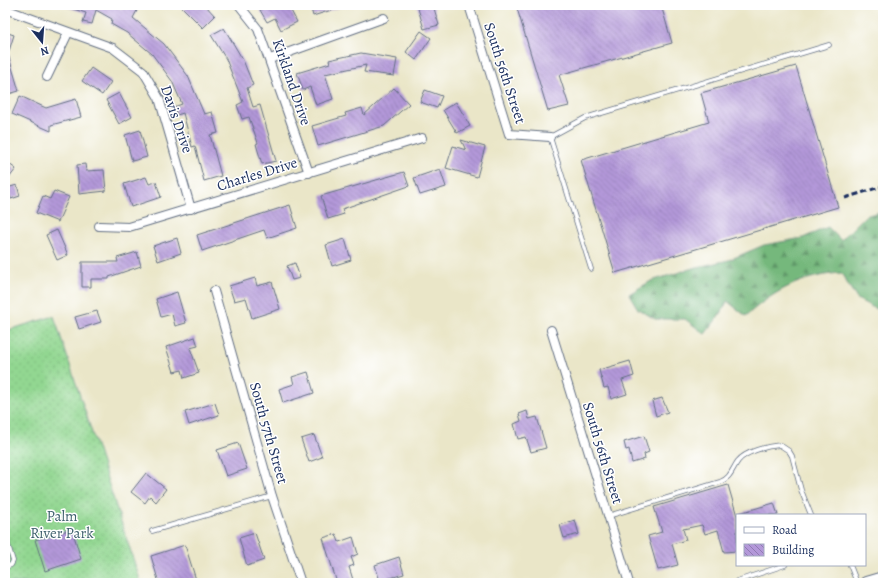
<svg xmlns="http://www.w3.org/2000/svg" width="888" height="588" font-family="Alegreya,serif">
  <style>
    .grass { fill: url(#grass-dots); stroke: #568378 }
    .forest { fill: url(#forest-firs); stroke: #48746c }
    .building { fill: url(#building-back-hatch) }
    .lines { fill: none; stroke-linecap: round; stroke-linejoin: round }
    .lane-casing { stroke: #636f83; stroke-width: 5.5 }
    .street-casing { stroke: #636f83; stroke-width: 10 }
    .secondary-casing { stroke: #636f83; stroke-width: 14 }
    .lane { stroke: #fff; stroke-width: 4 }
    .street { stroke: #fff; stroke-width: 8 }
    .secondary { stroke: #fff; stroke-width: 12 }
    .rail { stroke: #1b2f5e; stroke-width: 3; stroke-dasharray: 6 3; stroke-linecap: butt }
    .labels { text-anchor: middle; stroke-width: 3; stroke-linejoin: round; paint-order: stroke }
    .street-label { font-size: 15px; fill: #1b2f5e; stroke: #fff }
    .park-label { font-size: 15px; fill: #3f616d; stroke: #fff }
  </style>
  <defs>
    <pattern id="grass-dots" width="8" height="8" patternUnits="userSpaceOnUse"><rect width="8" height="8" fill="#92d791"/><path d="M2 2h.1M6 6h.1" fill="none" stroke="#7db97f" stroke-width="1.8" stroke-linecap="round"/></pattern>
    <pattern id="forest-firs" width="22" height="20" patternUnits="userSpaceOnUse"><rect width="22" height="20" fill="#75b87b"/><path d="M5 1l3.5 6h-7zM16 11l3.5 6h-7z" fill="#5f9668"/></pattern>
    <pattern id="building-back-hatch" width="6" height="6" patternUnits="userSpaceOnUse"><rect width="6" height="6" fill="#b398d9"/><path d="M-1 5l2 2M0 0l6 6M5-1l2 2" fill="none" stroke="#917cb3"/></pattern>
  </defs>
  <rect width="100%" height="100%" fill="#fff"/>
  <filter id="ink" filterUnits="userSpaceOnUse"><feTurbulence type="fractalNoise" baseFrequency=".025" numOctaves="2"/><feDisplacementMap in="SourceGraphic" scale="8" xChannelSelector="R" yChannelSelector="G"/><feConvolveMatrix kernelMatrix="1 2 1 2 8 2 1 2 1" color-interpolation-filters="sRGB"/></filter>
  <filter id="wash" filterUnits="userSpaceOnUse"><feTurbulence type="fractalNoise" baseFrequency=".012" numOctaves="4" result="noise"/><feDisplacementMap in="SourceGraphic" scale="16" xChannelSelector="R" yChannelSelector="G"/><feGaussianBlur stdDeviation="0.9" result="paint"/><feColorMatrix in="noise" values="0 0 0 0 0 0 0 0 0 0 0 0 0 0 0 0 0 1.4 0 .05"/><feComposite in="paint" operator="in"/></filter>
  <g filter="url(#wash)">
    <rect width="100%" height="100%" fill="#eae6c8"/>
    <path class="grass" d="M54,316L141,583H5V331Z"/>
    <path class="forest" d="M883,211V304L876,309L857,299L841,273C802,276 775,290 746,316L727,301L722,312L705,334L685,319H655L638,309L629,294L651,281L693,268L729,260L764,245L803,238L828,227L841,240L865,216Z"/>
    <g id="blocks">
      <path class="building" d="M68,5H115L121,9L123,5H140L133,18L164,44L188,76L204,114L212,112L218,133L210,135L221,176L204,181L195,146L192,147L183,113L177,115L174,107L182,104L172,81L152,54L127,33L111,24L112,19L96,10L92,24L83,22L86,13L67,7Z
        M180,5H205L215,16L203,28Z
        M269,5H288L297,22L281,30L275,18L267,22L260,10Z
        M310,5H340L341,7L313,16Z
        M417,5H433L439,25L424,29Z
        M516,5H661L672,43L559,75L569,106L548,111Z
        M224,28L243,60L253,85L247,88L253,107L260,105L276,161L262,164L256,144L258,143L249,117L242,119L237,105L243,102L226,59L211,35Z
        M421,31L431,38L416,60L406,52Z
        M5,32L14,35L8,54L19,91L5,95Z
        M361,53L397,59L394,76L364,72L366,65L325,74L333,99L316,105L310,87L303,90L297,73L330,63L329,60Z
        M796,66L838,207L615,273L581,160L709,122L701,93Z
        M91,68L111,82L102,95L82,81Z
        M394,88L409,104L384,126L318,146L312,126L346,116L345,113L362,108L364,115Z
        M425,90L442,96L437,108L420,102Z
        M119,93L132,117L119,124L106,100Z
        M20,96L46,108L76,99L81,117L51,125V131L12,114Z
        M456,102L470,126L457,133L443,110Z
        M140,130L147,157L132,161L125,135Z
        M461,140L485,147L477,177L446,168L453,146L466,150Z
        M5,161L16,169L5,183Z
        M85,164L86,171L104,170L106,191L79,194L77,165Z
        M440,169L446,187L420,195L414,178Z
        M404,172L409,186L342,209L344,214L328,219L321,196Z
        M146,177L149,184L156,182L161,197L131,207L124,184Z
        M17,185L20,196L11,199L7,188Z
        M54,191L69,197L58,222L36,213L43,196L50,199Z
        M290,205L297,228L267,238L264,230L202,251L197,235Z
        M57,230L68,255L57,260L46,235Z
        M177,238L181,253L158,261L153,246Z
        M345,239L351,260L332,266L326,245Z
        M137,252L141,266L109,277V279H91V287H82V262H118L117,258Z
        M295,263L300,278L292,280L287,266Z
        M255,278L257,286L272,282L280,309L252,318L246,298L234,301L229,286Z
        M177,292L186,323L175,326L172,314L161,317L156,299Z
        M97,311L101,322L79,329L75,317Z
        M195,337L198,346L190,348L199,373L184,378L182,370L174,372L166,347Z
        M630,361L634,376L622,380L627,394L611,399L608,387L604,388L599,370Z
        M308,372L314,393L283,403L279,389L294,384L292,377Z
        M662,398L668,412L656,416L652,401Z
        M215,403L219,415L189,425L185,412Z
        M527,411L529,419L537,417L546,448L531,452L526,437L518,439L514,424L521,421L519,414Z
        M314,435L322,457L309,462L301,439Z
        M644,436L649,452L644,454L645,459L632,463L629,449L626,450L624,442Z
        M238,443L247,469L226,476L217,450Z
        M146,473L166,489L156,502L150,496L145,503L131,492Z
        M728,485L737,516V551L724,552L718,530L705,534L702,525L683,529L686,540L672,544L678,565L658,570L648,536L662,532L654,507Z
        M774,503L778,515H741L740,513Z
        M575,520L579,534L564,538L560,525Z
        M72,529L81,559L45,571L35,540Z
        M255,533L264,560L247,566L239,538Z
        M336,534L339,542L353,537L358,554L351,557L354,565L349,567L354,583H337L323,538Z
        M185,545L197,583H159L151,556Z
        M399,557L404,574L380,581L375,565Z"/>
    </g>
  </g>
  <g filter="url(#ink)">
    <use href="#blocks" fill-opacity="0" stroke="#636f83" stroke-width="1"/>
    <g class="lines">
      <g class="lane-casing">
        <path id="lane" d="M591,269L550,137L585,118L829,45
          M608,516L720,482C731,478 732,469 738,461C746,451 768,446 780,445L789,451L792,456L801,490L811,515
          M152,531L272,496
          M5,535L13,561L11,565L5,567
          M850,565L857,583
          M738,583L737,581L785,565"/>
      </g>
      <g class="street-casing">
        <path id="street" d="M239,5L258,29L309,173
          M469,5L509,134L550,137
          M5,9L113,48L143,71L159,98L191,209
          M270,59L384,18
          M47,77L68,33
          M99,226L129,227L422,138
          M214,291L272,496L301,583
          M551,330L629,583"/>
      </g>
      <g class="secondary-casing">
        <path id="secondary" d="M866,583L883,578"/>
      </g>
      <use href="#lane" class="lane"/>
      <use href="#street" class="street"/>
      <use href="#secondary" class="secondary"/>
      <path class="rail" d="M845,198L883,186"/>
    </g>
  </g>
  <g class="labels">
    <g class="street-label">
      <text transform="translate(505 73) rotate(72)" y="5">South 56th Street</text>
      <text transform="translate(292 82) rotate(71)" y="5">Kirkland Drive</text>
      <text transform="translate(177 119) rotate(71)" y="5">Davis Drive</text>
      <text transform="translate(257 174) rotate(-17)" y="5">Charles Drive</text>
      <text transform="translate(269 433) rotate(74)" y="5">South 57th Street</text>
      <text transform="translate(603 453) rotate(73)" y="5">South 56th Street</text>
    </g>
    <g class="park-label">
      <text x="62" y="521">Palm<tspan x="62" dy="17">River Park</tspan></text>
    </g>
  </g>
  <rect width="888" height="588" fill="none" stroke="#fff" stroke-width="20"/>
  <rect x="736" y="514" width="130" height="52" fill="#ffffff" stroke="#a4acbf"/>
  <rect x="744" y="527" width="20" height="6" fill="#ffffff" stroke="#a4acbf"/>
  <text x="772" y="534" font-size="12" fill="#1b2f5e">Road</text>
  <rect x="744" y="544" width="20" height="12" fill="url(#building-back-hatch)" stroke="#a4acbf"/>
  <text x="772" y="554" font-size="12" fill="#1b2f5e">Building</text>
  <g transform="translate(42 42) rotate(163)" stroke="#ffffff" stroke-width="3" paint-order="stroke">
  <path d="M0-3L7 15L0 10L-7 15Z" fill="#1b2f5e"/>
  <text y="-6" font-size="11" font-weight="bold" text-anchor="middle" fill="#1b2f5e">N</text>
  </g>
</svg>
